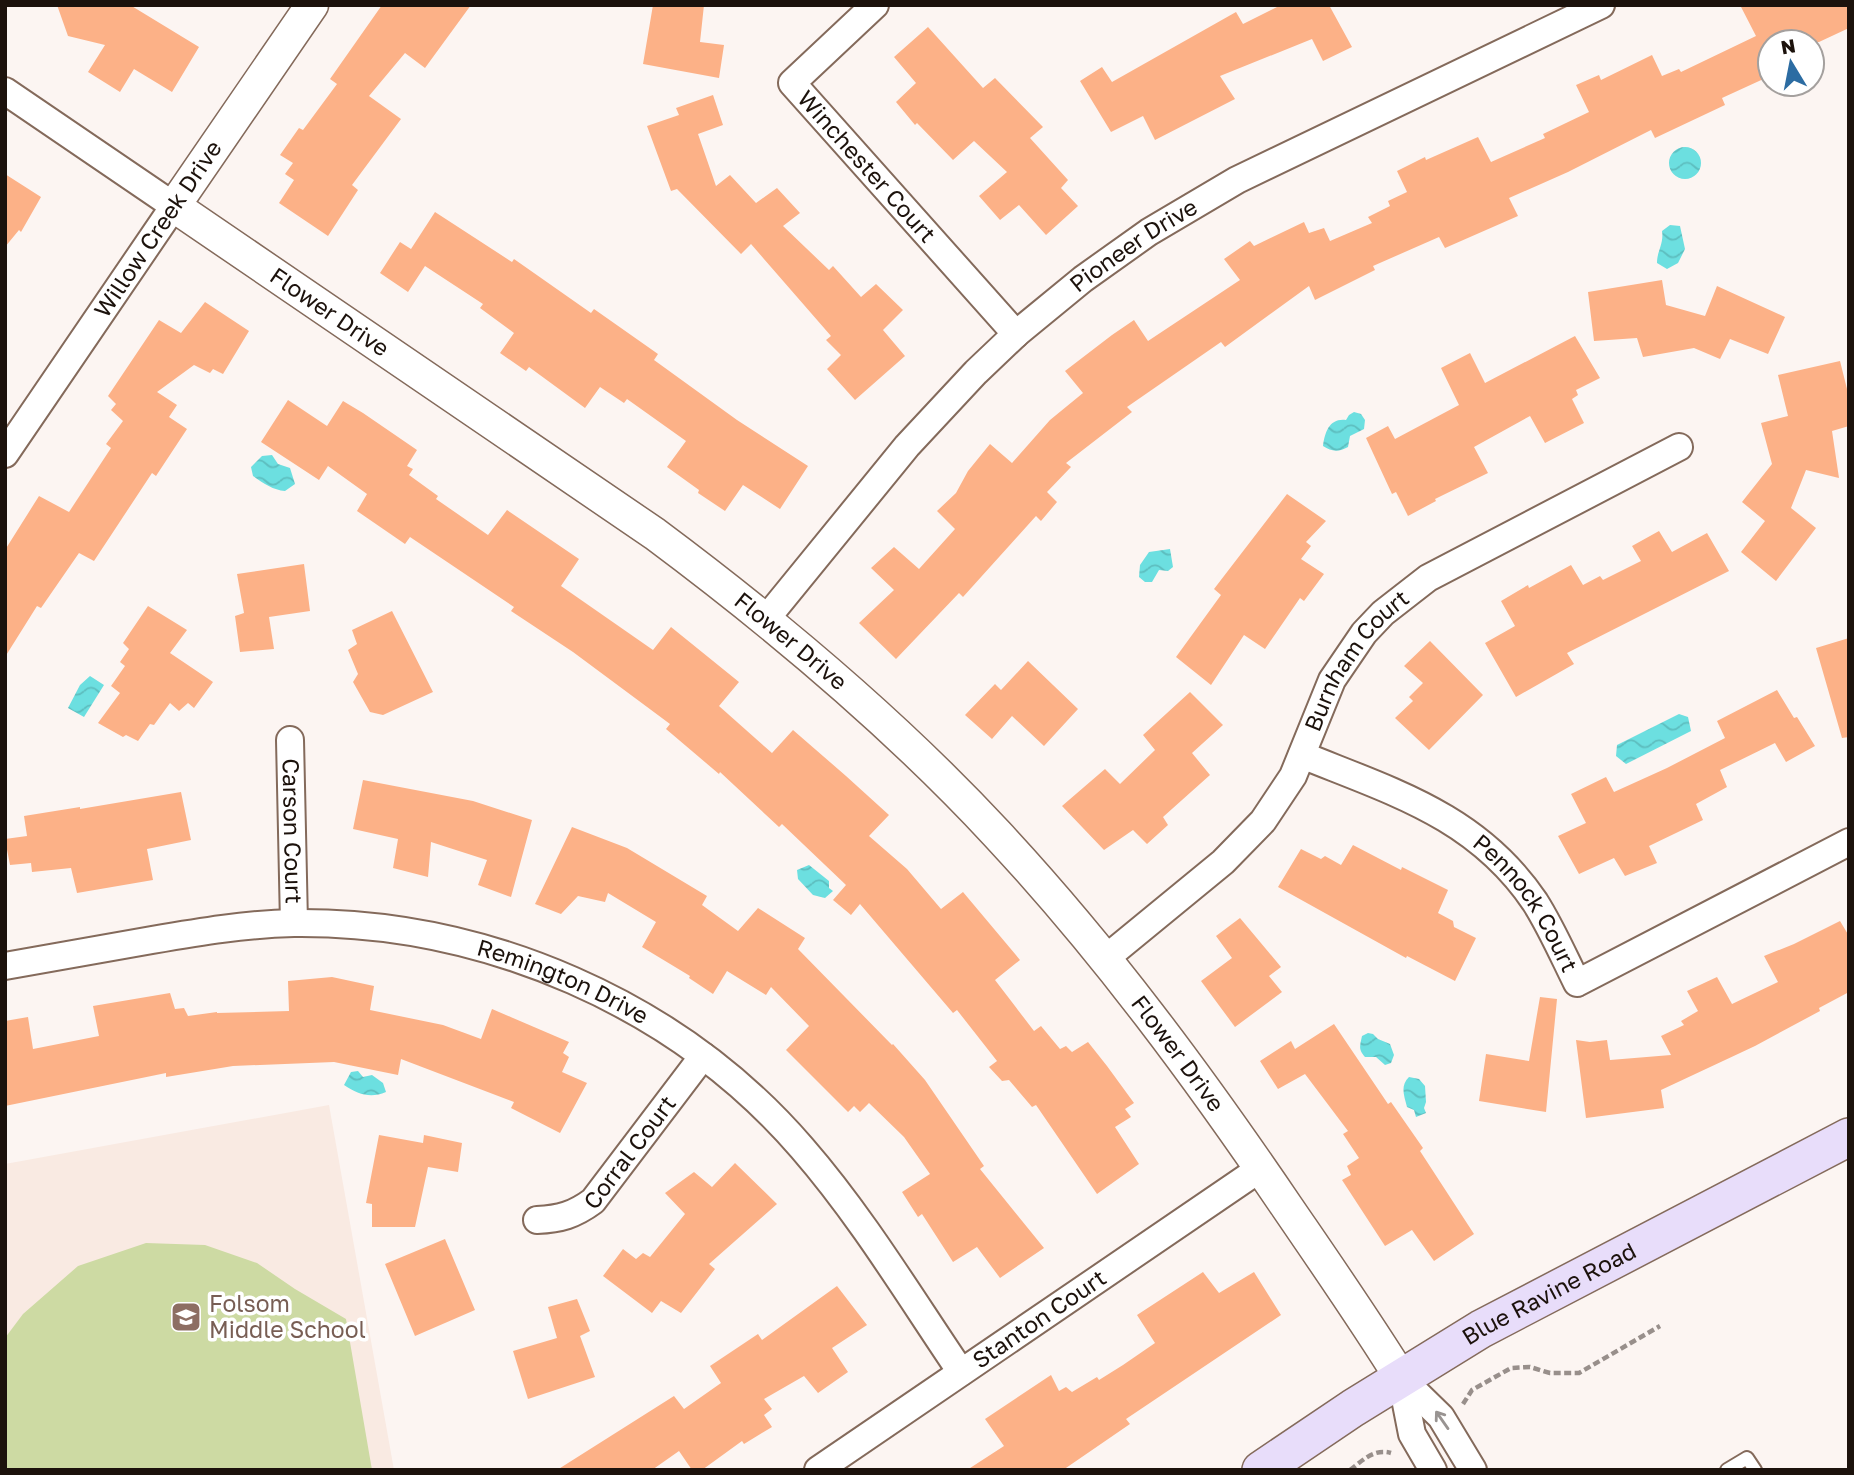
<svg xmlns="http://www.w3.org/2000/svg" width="1854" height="1475" font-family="'Golos Text',sans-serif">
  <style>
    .built { fill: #f9eae2 }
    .grass { fill: #cddaa3 }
    .water { fill: url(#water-waves) }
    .building { fill: #fcb187 }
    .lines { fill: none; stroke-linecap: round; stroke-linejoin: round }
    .service-casing { stroke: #846a5b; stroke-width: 16 }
    .minor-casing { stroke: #846a5b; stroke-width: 30 }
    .tertiary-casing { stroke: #846a5b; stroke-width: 35 }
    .secondary-casing { stroke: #846a5b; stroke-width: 40 }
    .path { stroke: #988f8b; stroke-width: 4.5; stroke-dasharray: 7 3.5; stroke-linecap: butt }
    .service { stroke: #fff; stroke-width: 12 }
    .minor { stroke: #fff; stroke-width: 26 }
    .tertiary { stroke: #fff; stroke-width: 32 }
    .secondary { stroke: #e8ddfa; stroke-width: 37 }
    .oneway { stroke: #999492 }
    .labels { text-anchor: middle; stroke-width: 7; stroke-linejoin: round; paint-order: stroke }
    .street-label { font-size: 23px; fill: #1c120c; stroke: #fff }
    .education-label { font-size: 23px; fill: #785e54; stroke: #fff; text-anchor: start }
  </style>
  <defs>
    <pattern id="water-waves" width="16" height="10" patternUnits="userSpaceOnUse" patternTransform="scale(1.75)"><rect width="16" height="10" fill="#6cdfe0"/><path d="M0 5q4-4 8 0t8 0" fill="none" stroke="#5dbebf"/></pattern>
  </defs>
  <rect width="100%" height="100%" fill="#fcf5f2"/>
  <path class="built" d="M329,1105L394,1470H5V1164Z"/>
  <path class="grass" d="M146,1243L205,1245L257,1263L295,1289L346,1319L372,1470H5V1338L23,1314L78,1266Z"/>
  <path class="water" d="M1669 163a16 16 0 1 1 32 0a16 16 0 1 1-32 0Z
    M1670,225L1680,226L1685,249L1678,263L1667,269L1657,263C1657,251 1664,244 1662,231Z
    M1354,412L1361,414L1365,420L1364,429L1350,436L1348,447C1339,452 1332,452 1323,446C1325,431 1330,418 1346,420L1349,415Z
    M272,455L278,464L290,468L295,484L285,491C273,490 263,483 253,476L251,467L262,456Z
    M1170,549L1173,567L1168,571L1159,570L1152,582H1145L1139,577L1140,565L1149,552Z
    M90,676L104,685L84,717L68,708L80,685Z
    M1679,714L1688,717L1691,731L1626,764L1616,756L1617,745Z
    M809,865L829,881V888L833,891L825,898L813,895L798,879L797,870Z
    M1368,1033L1373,1034L1378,1039L1390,1044L1394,1055L1391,1063L1385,1065L1376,1057H1365C1358,1049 1360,1046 1362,1036Z
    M358,1071L363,1077L372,1075L383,1083L386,1092C370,1099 358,1094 344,1085L351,1072Z
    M1409,1077L1419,1079L1425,1086L1426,1102L1424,1108L1426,1113L1416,1117L1414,1110L1407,1107C1404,1095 1400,1086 1409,1077Z"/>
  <path class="building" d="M57,5H130L199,47L172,92L134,69L120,92L88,72L105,45L68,36Z
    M382,5H471L425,68L405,53L369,96L401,119L352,185L358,190L328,236L279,203L294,180L285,174L293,163L280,155L299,128L303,130L337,84L330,79Z
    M653,5H704L700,42L724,45L719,78L643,64Z
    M1281,5H1329L1352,47L1323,61L1312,39L1220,76L1235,99L1155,140L1143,116L1111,132L1080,81L1102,67L1112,82L1236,12L1243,24Z
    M1740,5H1849V28L1819,42H1770V76L1722,98L1725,105L1655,138L1651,130L1568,172L1509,198L1518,216L1445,248L1439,237L1373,266L1375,270L1315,300L1309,286L1225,347L1221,342L1127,407L1132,412L1066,463L1071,467L1047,492L1057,502L1041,521L1036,516L963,597L959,593L896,659L859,623L894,590L871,568L894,547L919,569L955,529L937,511L956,493L968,471L990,444L1012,463L1050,420L1083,393L1065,371L1112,335L1134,320L1148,341L1240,280L1224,259L1250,241L1254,246L1304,222L1309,233L1324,228L1330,241L1372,223L1368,217L1390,206L1388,201L1407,192L1397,171L1425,157L1426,160L1478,137L1491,162L1545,138L1543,134L1589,112L1576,85L1599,75L1601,80L1652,55L1662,76L1679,69L1681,72L1756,36Z
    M928,27L983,88L995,78L1043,127L1030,138L1068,180L1061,188L1078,206L1046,235L1019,205L1000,220L979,196L1007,172L974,141L953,160L917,123L915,125L896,102L916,83L894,57Z
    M713,95L723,125L698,134L716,186L730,175L756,203L777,188L800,213L783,226L829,270L833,266L861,297L876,284L903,310L883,330L905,356L855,400L827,369L841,355L826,340L831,336L751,244L741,254L677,189L671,191L647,126L679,115L676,108Z
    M5,174L41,197L21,232L19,230L5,247Z
    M435,212L512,262L514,259L591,313L594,309L658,354L654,360L737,420L808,466L780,509L743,485L725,511L698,493L699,490L667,467L686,441L627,399L624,403L600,387L585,408L529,367L526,371L500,353L514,333L480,308L483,304L425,266L408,292L380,273L400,242L411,249Z
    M1662,280L1666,305L1705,316L1717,286L1785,317L1768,354L1730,339L1720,359L1694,348L1643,357L1637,338L1594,341L1588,292Z
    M205,302L249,331L223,374L213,369L210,373L194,365L157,392L177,405L169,417L187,429L156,476L152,473L94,561L79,553L41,608L37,606L5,657V550L39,496L69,512L111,448L106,444L123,421L111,410L116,404L108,396L159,320L181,333Z
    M1575,336L1600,378L1576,390L1578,395L1572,399L1584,423L1545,443L1530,416L1474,447L1488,473L1435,499L1436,501L1408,516L1396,492L1392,494L1366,438L1388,426L1395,439L1459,405L1441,368L1470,353L1485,383Z
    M1840,361L1849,397V426L1832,431L1839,478L1806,470L1791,508L1816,528L1776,581L1741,552L1765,521L1742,502L1772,464L1761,423L1788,416L1778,375Z
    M288,400L327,426L343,401L363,413L417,450L407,466L413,469L409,475L438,496L436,499L488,535L507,510L579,559L561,586L653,650L671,627L739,682L719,706L772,753L793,730L846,776L889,815L869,836L907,869L941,909L963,892L1020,960L995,980L1034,1031L1041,1026L1060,1049L1066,1046L1072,1052L1088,1042L1107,1066L1134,1103L1125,1109L1131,1117L1115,1127L1139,1164L1097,1194L1036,1105L1032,1107L1009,1080L1002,1081L989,1067L997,1061L957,1010L953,1013L860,904L851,915L833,900L846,885L782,824L779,827L720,772L719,774L666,729L670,724L573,652L511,611L514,607L410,537L405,544L357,511L367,494L328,466L319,480L261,442Z
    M1287,494L1326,521L1306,542L1311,546L1301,559L1324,574L1304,601L1300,598L1265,649L1244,635L1211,685L1176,657L1221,595L1214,589Z
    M1659,531L1672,552L1707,533L1729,571L1567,653L1574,664L1516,697L1485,643L1515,626L1501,601L1528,585L1529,588L1571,565L1583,585L1600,576L1603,580L1641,561L1632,546Z
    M304,564L310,611L269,617L274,649L240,652L235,616L244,613L237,574Z
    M148,606L187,630L170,653L213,682L194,708L188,703L179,711L170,703L154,725L150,724L138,741L126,735L123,737L98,723L120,693L111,686L125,666L120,662L129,649L123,643Z
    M392,611L433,692L383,715L370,712L353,682L358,674L348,650L357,644L352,630Z
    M1849,638V737L1842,738L1816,648Z
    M1430,641L1483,695L1429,750L1395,718L1413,701L1409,697L1423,683L1404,666Z
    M1028,661L1078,709L1044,746L1012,716L992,739L965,715L995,684L1001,690Z
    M1777,690L1794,718L1797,717L1815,746L1786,762L1775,743L1720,770L1727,787L1696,804L1703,820L1649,846L1657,863L1625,876L1614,858L1579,874L1558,836L1586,823L1571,794L1606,777L1614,792L1667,768L1725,738L1717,721Z
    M1190,692L1223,725L1192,753L1210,775L1163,817L1168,825L1147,844L1133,830L1104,850L1062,806L1105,769L1120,784L1155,750L1143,735Z
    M363,780L473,801L532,820L511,897L478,885L487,860L431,842L428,877L393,868L398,839L353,829Z
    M181,792L191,840L147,849L153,880L77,893L71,868L32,872L31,863L10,865L5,839L27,836L24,816L80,807V809Z
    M572,827L627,848L707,896L702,905L738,931L758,908L805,938L798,949L892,1045L893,1044L925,1080L984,1166L980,1169L1044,1248L1000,1278L977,1247L953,1262L922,1214L918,1217L902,1192L930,1174L904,1137L869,1103L860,1112L854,1106L848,1112L786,1050L809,1026L771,987L766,995L727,971L713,994L689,978L690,976L642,947L656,922L608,893L605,902L578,896L561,914L535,904Z
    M1353,845L1401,870L1402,867L1448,890L1438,913L1453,921L1454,927L1476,938L1455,981L1407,956L1406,958L1278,887L1301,849L1321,859L1325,856L1341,865Z
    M1240,918L1281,967L1269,976L1282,992L1235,1027L1201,981L1232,958L1216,936Z
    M1840,921L1849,936V992L1819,1008L1820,1011L1755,1046L1661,1090L1664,1108L1586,1118L1576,1040L1590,1042L1607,1040L1610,1060L1671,1055L1661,1036L1684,1025L1681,1021L1698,1011L1687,991L1717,977L1732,1004L1778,982L1764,956L1794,944Z
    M332,977L374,986L370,1010L443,1025L481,1039L492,1009L569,1042L563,1053L569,1057L562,1072L587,1083L560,1133L511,1108L514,1102L401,1059L398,1075L334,1062L233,1066L166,1077V1073L5,1106V1021L28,1017L33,1049L99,1036L93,1006L170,993L175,1009L184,1008L188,1016L217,1012V1013L289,1011L288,981Z
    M1540,997L1557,999L1546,1112L1479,1101L1486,1054L1529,1061Z
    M1334,1024L1388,1104L1391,1102L1423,1148L1420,1151L1474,1234L1434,1261L1412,1230L1385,1246L1342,1180L1351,1175L1347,1166L1359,1158L1343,1134L1348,1131L1305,1074L1278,1089L1260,1061L1291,1041L1295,1049Z
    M379,1135L423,1143L424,1135L462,1143L458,1172L428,1167L415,1227H372V1204L366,1203Z
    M735,1163L777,1204L709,1264L715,1269L681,1313L661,1301L652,1313L603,1276L623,1249L636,1259L643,1253L650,1257L685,1214L665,1193L694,1172L712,1187Z
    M445,1239L475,1310L415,1336L385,1264Z
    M1203,1272L1219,1293L1254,1272L1281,1315L1126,1419L1130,1424L1063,1470H967L1004,1446L985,1419L1051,1375L1059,1391L1066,1387L1072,1392L1097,1377L1099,1380L1123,1365L1155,1343L1137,1315Z
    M837,1286L867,1325L832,1348L848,1372L818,1393L804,1376L764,1399L772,1409L764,1415L772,1427L744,1444L742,1441L702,1470H692L679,1451L652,1470H557L674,1396L684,1409L721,1383L710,1366L758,1334L762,1340Z
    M577,1299L590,1331L580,1336L595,1377L528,1399L513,1351L557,1338L548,1307Z"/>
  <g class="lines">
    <g class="service-casing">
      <path id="service" d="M1727,1470L1747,1458L1755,1470"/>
    </g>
    <g class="minor-casing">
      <g id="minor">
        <path id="s1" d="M875,5L792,83L1016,334"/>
        <path d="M5,91L174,206L5,454"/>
        <path id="s2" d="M766,619L907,446L976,372L1016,334L1083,279L1149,232L1237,180L1601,5"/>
        <path id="s3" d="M290,740L294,923"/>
        <path id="s4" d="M1302,755C1393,792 1477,816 1535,902C1551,927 1564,957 1577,983L1849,842"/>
        <path id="s5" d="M1106,958L1223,862L1263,821L1293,776L1332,680L1364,633L1383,613L1428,578L1679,447"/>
        <path id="s6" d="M5,966C54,957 103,949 152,940C199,932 246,924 294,923C485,921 677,1003 802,1148C862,1217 910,1297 961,1372"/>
        <path id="s7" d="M537,1220C560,1219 574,1215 593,1201L703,1056"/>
        <path d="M1401,1378L1441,1417L1473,1470"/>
        <path d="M1401,1378L1412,1434L1433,1470"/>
        <path id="s8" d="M818,1470L1261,1168"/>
      </g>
    </g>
    <g class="tertiary-casing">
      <g id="tertiary">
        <path id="s9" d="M312,5L174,206L655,534C777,625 894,723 997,834C1105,950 1198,1076 1287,1207C1326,1264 1365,1320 1401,1378"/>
      </g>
    </g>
    <g class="secondary-casing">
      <g id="secondary">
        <path id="s10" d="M1261,1470L1353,1408L1481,1329L1849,1137"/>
      </g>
    </g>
    <path class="path" d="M1463,1404L1472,1390L1511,1368L1530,1367L1550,1373H1579L1660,1326
      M1350,1470C1362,1461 1374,1448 1391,1453"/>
    <use href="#service" class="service"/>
    <use href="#minor" class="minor"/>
    <use href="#tertiary" class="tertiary"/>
    <use href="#secondary" class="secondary"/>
  </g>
  <defs><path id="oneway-shaft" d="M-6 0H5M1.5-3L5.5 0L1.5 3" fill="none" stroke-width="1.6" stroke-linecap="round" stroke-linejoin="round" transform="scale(1.75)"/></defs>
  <use class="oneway" href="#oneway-shaft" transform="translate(1442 1420) rotate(-125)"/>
  <defs>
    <g id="school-square" transform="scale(1.575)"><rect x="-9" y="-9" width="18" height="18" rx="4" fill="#8d6e63" stroke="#fff"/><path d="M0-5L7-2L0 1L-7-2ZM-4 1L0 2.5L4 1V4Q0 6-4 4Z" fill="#fff"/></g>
  </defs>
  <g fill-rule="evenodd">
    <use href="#school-square" x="186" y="1317"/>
  </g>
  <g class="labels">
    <g class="street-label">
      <text dy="8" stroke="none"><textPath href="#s1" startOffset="226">Winchester Court</textPath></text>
      <text transform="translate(158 229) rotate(-56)" y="8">Willow Creek Drive</text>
      <text dy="8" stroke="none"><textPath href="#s2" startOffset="527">Pioneer Drive</textPath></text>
      <text dy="8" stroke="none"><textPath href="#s9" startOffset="432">Flower Drive</textPath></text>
      <text dy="8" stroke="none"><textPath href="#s9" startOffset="999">Flower Drive</textPath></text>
      <text dy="8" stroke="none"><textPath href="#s5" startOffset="396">Burnham Court</textPath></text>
      <text dy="8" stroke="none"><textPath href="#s3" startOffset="91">Carson Court</textPath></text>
      <text dy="8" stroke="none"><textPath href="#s4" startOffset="276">Pennock Court</textPath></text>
      <text dy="8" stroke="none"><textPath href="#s6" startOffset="570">Remington Drive</textPath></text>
      <text dy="8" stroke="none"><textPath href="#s9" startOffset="1566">Flower Drive</textPath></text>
      <text dy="8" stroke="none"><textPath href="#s7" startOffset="121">Corral Court</textPath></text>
      <text dy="8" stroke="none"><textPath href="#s10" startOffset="338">Blue Ravine Road</textPath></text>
      <text dy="8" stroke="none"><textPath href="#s8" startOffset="268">Stanton Court</textPath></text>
    </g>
    <g class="education-label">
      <text x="209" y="1312">Folsom<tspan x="209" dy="26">Middle School</tspan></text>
    </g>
  </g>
  <rect width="1854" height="1475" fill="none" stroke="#1c120c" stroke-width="14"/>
  <g transform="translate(1791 63) rotate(350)"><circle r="33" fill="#ffffff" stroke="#a4a09e" stroke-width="2"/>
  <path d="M0-5L12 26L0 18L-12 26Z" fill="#2c6ca2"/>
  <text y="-10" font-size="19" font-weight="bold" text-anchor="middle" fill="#1c120c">N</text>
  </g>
</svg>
